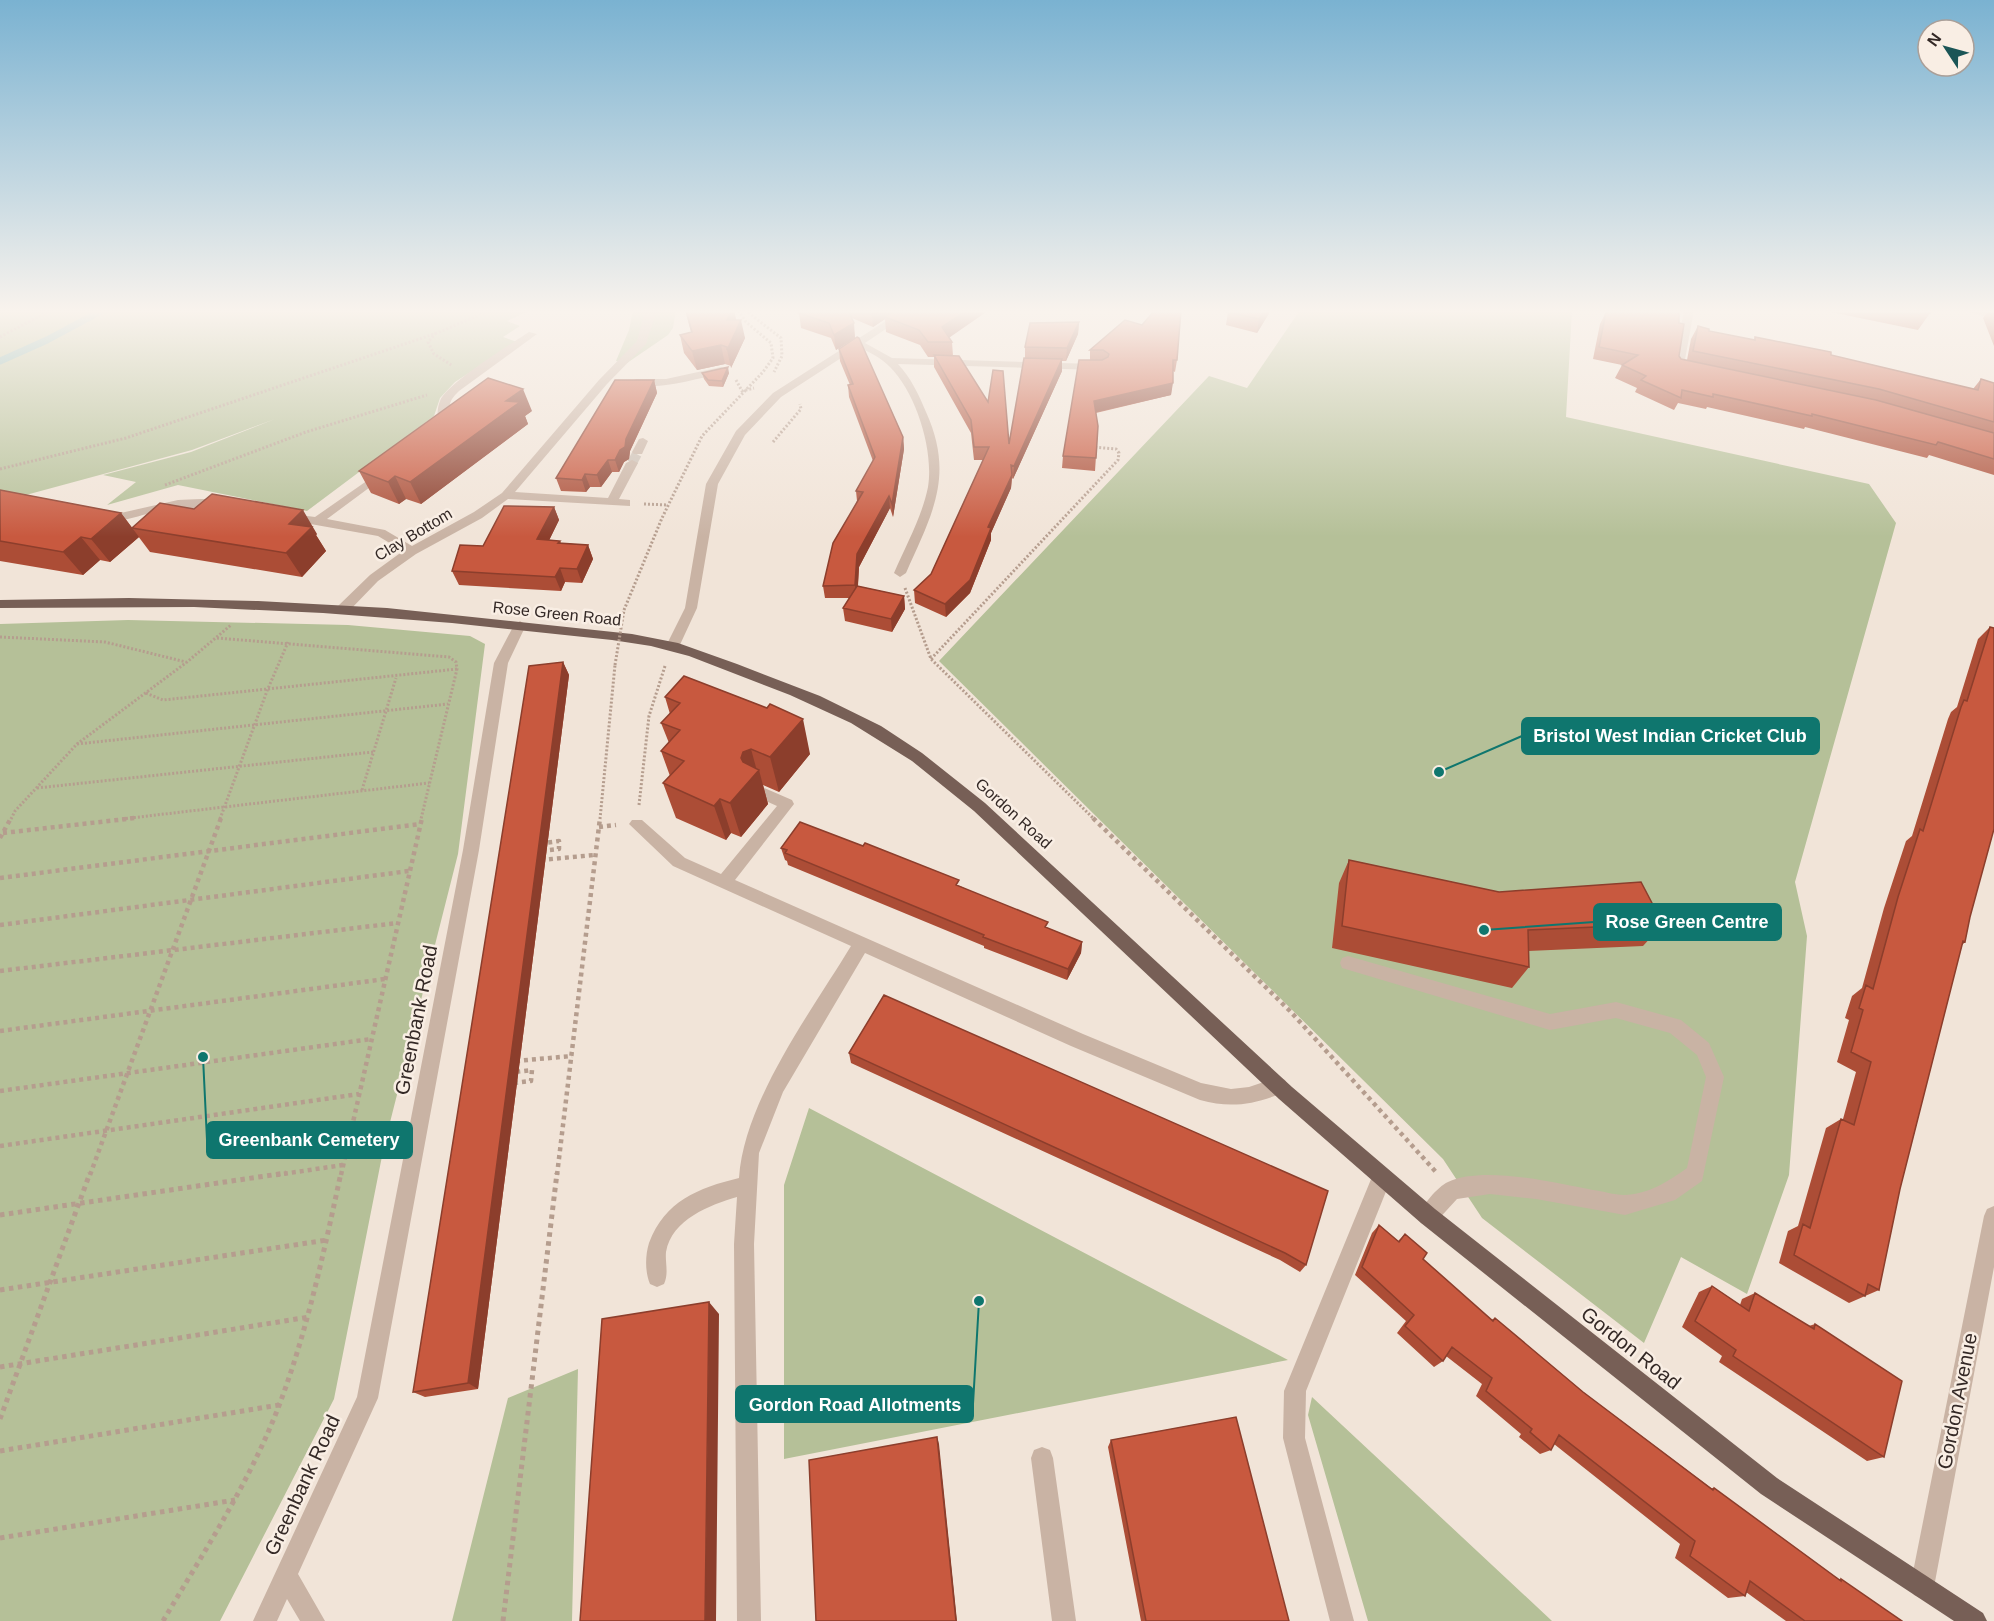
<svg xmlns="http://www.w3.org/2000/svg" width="1994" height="1621" font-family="Helvetica,sans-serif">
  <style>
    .green { fill: #b5c098 }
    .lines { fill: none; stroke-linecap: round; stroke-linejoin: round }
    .stream { stroke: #76afae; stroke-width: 7 }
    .minor-tunnel { stroke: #cbbfb4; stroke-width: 10; stroke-dasharray: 10 5; stroke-linecap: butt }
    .path-far2 { stroke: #b59d8e; stroke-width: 3; stroke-dasharray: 2 2; stroke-linecap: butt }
    .path-far1 { stroke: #b59d8e; stroke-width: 4.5; stroke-dasharray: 4 4; stroke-linecap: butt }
    .path { stroke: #b59d8e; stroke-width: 5; stroke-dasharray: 4.5 4.5; stroke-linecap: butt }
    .minor { fill: #c9b3a4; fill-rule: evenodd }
    .major { fill: #775f56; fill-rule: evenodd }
    .path-bridge { stroke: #b59d8e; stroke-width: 3; stroke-dasharray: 2 2; stroke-linecap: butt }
    .wall { fill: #ac4d36 }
    .shaded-wall { fill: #8c3e2c }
    .building { fill: #c8593f; stroke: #8c3e2c; stroke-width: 1.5 }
    .labels { text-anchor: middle; stroke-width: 5; stroke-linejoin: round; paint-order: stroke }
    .street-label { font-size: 16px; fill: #342926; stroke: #f9eee4 }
    .near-street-label { font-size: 20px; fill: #342926; stroke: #f9eee4 }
    .leader { fill: none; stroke: #0f766e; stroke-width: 2 }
    .callout-dot { fill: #0f766e; stroke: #f9eee4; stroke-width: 2 }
    .callout { fill: #0f766e; stroke: #0f766e; stroke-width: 2 }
    .callout-label { font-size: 18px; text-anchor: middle; font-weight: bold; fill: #fff }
  </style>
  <rect width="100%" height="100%" fill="#f1e4d8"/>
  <path class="green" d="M0,310H531L507,321L520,326L503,337L517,342L455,382L440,398L434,416L307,511L178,485L107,505L136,482L103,475L191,452L275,419L192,450L0,502Z
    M633,310H676L673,328L668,335L627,363L616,361L629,330Z
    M1300,310H1572L1566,417L1869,484L1896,523L1795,882L1807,936L1789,1175L1747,1294L1681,1257L1644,1343L1482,1218L1443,1159L939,661L1209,376L1247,388Z
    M128,620L348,625L470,636L485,644L458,854L384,1146L334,1399L220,1621H0V624Z
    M809,1108L1288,1360L784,1459V1185Z
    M578,1369L572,1621H452L508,1398Z
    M1312,1397L1552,1621H1368L1308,1415Z"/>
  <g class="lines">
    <path class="stream" d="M0,361L47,340L103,310"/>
    <path class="minor-tunnel" d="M632,463L638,452"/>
    <path class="path-far2" d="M745,310L781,338L782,356L774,372
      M436,333L428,342L434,354L453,366
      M0,337L51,310
      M736,380L742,391L754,388
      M773,442L801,409L800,404
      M0,469L126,438L437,333L491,310
      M165,485L306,432L427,395
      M644,504L667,505
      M905,588L931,659L1094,819
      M624,610L662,518L702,436L763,372L773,358L771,343L746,322L738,310
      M0,637L105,642L186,662
      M217,638L449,657L456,662L457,669L421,819
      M931,659L1118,460L1119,453L1116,449L1092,447
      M146,693L163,700L457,669
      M77,744L448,704
      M37,788L373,752
      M362,790L396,678
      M639,805L649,716L665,666
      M11,819L15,811L77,744L187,662L231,625
      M122,819L429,783
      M220,819L267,691L288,642
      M600,819L615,665"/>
    <path class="path-far1" d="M1093,818L1290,1011L1436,1172
      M599,827L616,825
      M3,833L135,818
      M0,838L11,818
      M542,851L559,849V841L544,843
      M541,860L594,855
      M0,878L420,824
      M0,925L409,871
      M0,971L397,923
      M0,1031L385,979
      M516,1061L572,1056
      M514,1083L531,1081L532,1070L515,1072
      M0,1091L371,1039
      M0,1146L359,1094
      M90,1175L221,818
      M276,1175L343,1165
      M341,1175L422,818
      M557,1175L600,818"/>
    <path class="path" d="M0,1215L286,1173
      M0,1290L327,1240
      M0,1367L309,1317
      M0,1419L90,1173
      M0,1451L279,1405
      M0,1538L235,1500
      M163,1621C205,1550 251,1480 280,1403C308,1328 324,1251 341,1173
      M503,1621L557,1173"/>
    <path class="minor" d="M645,310H655L656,313L646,344L607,384L515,492L608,498L626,463L632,460L638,463L619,499L630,500V506L508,499L482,518L416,554L378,581L348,612H338L337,609L338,606L370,575L403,551L378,536L288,520L284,519V513L315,517L381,471L387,474L385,476L327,519L385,530L412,546L474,512L502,493L599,380L637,341Z
      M903,310H914L865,343L892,358L1097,364L1102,367L1097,370L898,364C911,378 919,395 926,412C955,476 932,514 906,573L900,577L894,573C906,545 922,517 928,487C934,450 916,393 890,367C881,358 870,352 858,347L781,397L745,435L718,484L697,608L678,649H668L666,646L685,608L706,484L736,431L773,393Z
      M1103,310H1114L1109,313Z
      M1684,310H1694L1684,365L1693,369L1688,372L1674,367Z
      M1961,310H1978L1994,313V319Z
      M529,332L537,334L459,391C455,395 451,399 450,404C448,415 452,426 440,431L436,430L435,428C439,419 436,410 440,401C446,384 511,344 529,332Z
      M721,367L725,368V372C705,377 647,394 631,382L636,379H666Z
      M643,438L648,441L642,454H634L632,452L639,439Z
      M178,500C191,500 215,496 226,505C219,511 178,507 165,509C149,512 107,529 96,519L102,515H112Z
      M520,621L526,625L508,663L479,850L378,1398L298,1574L325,1621H300L287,1599L277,1621H253L357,1397L463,850L494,663L514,625Z
      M760,786L792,800L794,804L735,880L1083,1034L1201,1083L1231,1089L1249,1087L1279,1077L1285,1080L1288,1086L1285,1092C1255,1104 1232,1109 1200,1100L1071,1046L865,953L783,1092L759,1153L754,1244L761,1621H737L734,1244L737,1197C710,1205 672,1219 666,1252C665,1263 669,1273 664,1284L657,1287L650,1284C645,1272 645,1256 649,1243C665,1201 698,1188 739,1178C744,1101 811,1012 851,946L673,866L629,824L632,820H642L685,858L721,874L777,806L755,796L753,792L755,788Z
      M1348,956L1550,1014L1616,1002L1681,1020L1709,1043L1724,1077L1702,1181L1675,1200L1625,1215L1536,1199L1490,1194L1457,1199L1435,1223L1428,1226L1421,1223L1418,1216C1423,1205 1437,1187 1448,1182C1483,1165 1555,1183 1593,1190C1603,1191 1614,1195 1624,1195C1647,1195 1669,1181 1687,1168L1706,1077L1697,1055L1670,1033L1616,1018L1550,1030L1342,968L1340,963L1342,958Z
      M1381,1170L1388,1172L1391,1179L1306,1391L1305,1438L1354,1621H1330L1283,1438L1284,1391L1374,1172Z
      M1994,1206V1267L1934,1587L1930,1595L1922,1599L1914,1595L1910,1587L1984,1216L1987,1209Z
      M1042,1447L1050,1450L1053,1458L1076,1621H1052L1031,1458L1034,1450Z"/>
    <path class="major" d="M129,598L258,601L387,608L632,634L678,643L737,664L820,696L881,726L922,753L985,803L1292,1087L1435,1209L1777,1478L1983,1613L1987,1621H1954L1761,1494L1421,1223L1279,1099L974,811L912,761L851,723L790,695L689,656L651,646L612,640L452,623L323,613L194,607L0,608V600Z"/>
    <path class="path-bridge" d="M615,665L624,610"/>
  </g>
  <path class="wall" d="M685,310H734L736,320L745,338L731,368V366L725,364L697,370L684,353L680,335L691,332Z
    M803,310H989L949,337L952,342L953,356L1009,444L1025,358V347L1079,322L1078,334L1066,361H1062V371L1013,479L1012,478L1011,488L991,533V540L970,593L946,617L915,603L914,590L931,574L983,460H974L971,433L934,367V357H928L920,345L886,332L885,319L873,327L852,318L855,338L836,350L831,338L801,328L799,313Z
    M1230,310H1271L1257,333L1226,325L1228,312Z
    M1821,310H1929L1930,313L1918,330Z
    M1987,310H1994V346L1983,318L1989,310Z
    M1606,312L1679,356L1681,359L1687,360L1691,339L1698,326L1709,331L1754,340L1755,337L1973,389L1981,379L1994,383V475L1929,455L1927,458L1805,427L1804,429L1707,407L1706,409L1678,403L1674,410L1635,392L1637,388L1615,378L1622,365L1593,359L1600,324Z
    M1125,320L1177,360L1175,372L1173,371L1171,395L1096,413L1098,426L1095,471L1062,468L1063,456L1090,360V350Z
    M857,337L903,437L904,449L893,517L890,508L859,567L858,586L904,596L905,609L892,632L845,621L843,608L849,598H825L823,586L857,501L856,491L873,461L849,397L848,385H850L840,361L839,349Z
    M702,373H729L723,387L709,386L704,379Z
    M654,380L657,393L630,451L629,459L624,462L619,472H612L601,487H590L586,492L561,491L556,478Z
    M532,411L525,416L528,424L421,504L406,499L399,504L371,493L359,471Z
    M0,490L121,513L139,537L110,562L100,560L83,575L0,561Z
    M554,507L559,520L549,540L560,541L561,543L588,545L593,559L582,583L565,582L561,591L459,585L452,571L483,546Z
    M132,528L317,534L316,535L326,551L302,577L150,552Z
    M1990,627L1970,917L1965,942L1962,945L1900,1189L1879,1290L1849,1303L1779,1263L1788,1231L1798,1226L1826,1128L1841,1119H1843L1856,1072L1837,1062L1849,1020L1845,1018L1852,996L1862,988L1884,908L1906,841L1912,836L1948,719L1951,712L1957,707L1978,639Z
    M563,662L569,675L478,1389L425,1397L413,1392Z
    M665,697L810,754L779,792L763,785L768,804L741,837L731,833L726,840L676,818L663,783L670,776L661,751L669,743L661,723L670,714Z
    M781,848L960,886L1048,928L1082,942L1081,953L1067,980L984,948V946L788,865L787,861L785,860Z
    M1349,860L1499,892L1663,924L1643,946L1528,951L1529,967L1512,988L1332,948L1339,883Z
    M884,995L1306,1265L1300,1272L1280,1260L851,1063L849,1053Z
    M1379,1225L1398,1241L1405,1234L1423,1259L1491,1320L1495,1318L1583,1392L1711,1488H1714L1838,1579H1841L1902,1621H1786L1746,1592L1745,1596L1728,1598L1675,1558L1680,1544L1554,1444L1551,1450L1540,1454L1519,1437L1521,1434L1476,1396L1482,1384L1446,1356L1443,1361L1434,1367L1397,1333L1406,1321L1355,1275L1372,1233Z
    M1712,1286L1740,1305L1742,1299L1755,1293L1809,1326L1815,1324L1884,1457L1867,1461L1719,1362L1722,1356L1682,1327L1699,1292Z
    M1111,1440L1289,1621H1141L1108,1447Z"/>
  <path class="shaded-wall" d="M732,310H734L737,325L727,320Z
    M874,310H899L885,317V319L873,327L872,311Z
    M967,310H989L943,342L942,327Z
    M1265,310H1271L1257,333L1259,319Z
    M741,320L745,338L731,368L727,350Z
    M1079,322L1078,334L1066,361L1067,348Z
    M854,323L855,338L836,350L834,335Z
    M721,345L725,364L697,370L692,351Z
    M1062,359V371L1013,479L1014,466Z
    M728,367L729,373L723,387L722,381Z
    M654,380L657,393L630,451L629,459L624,462L619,472L615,460L626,439Z
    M1173,383L1171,395L1093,413L1094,401Z
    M523,389L532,411L525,416L528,424L421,504L410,482L506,401Z
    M903,437L904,449L893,517L892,504Z
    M608,460L612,472L601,487L597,475Z
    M585,474L590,487L586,492L582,480Z
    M1012,475L1011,488L991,533V540L970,593L946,617L945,604L988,527Z
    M395,476L406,499L399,504L388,482Z
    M889,496L890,508L859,567L857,598L855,585L857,554Z
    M554,507L559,520L543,553L537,539Z
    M303,510L317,534L316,535L326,551L302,577L286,553L289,524Z
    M121,513L139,537L110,562L91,539Z
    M81,537L100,560L83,575L63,552Z
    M588,545L593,559L582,583L577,569Z
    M560,568L565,582L561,591L555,577Z
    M904,596L905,609L892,632L891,619Z
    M563,662L569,675L478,1389L468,1383Z
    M803,719L810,754L779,792L770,757Z
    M751,749L757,771L759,770L768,804L741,837L730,803L743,752Z
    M720,799L731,833L726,840L714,806Z
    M1082,942L1081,953L1067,980L1068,969Z
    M709,1302L719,1314L716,1621H705Z
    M937,1437L939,1444L957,1621H956Z"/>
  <path class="building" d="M686,310H732L727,320H741L727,350V347L721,345L692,351L680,335L692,332Z
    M803,310H848L854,323L834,335L829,323L799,313Z
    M895,310H967L942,327L952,342H928L919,330L885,317Z
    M1155,310H1181L1177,360H1173V383L1094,401L1098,426L1096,458L1063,456L1079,360H1102L1108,357L1109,354L1103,350H1090L1125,320L1142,325Z
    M1230,310H1265L1259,319L1228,312Z
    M1914,310H1929L1930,313Z
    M1679,311V323L1684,324L1679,356L1681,359L1876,400L1994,433V459L1938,442L1936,445L1812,414V416L1713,394V397L1682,390L1681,398L1641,380L1646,376L1622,365L1638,355L1599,347L1606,312Z
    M1079,322L1067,348L1025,347L1030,323Z
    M1698,326L1709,329V331L1755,340V337L1831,352V355L1978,390L1981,379L1994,383V422L1879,389L1693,351Z
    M857,337L859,338L903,437L892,504L889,496L857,554L855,585L823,586L833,543L863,492L856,491L875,457L848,385L853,384L839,349Z
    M934,355L959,356L988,402L993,370L1003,371L1009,444L1024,358L1062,359L1014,466L1011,465L1012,475L988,527L991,528L970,580L945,604L914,590L931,574L989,447H974L971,420Z
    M728,367L722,381L708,380L702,373Z
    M488,378L523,389L506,401L520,402L410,482L395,476L388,482L359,471Z
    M615,380H654L626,439L625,447L620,450L615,460H608L597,475L585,474L582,480L556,478Z
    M0,490L121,513L91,539L81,537L63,552L0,541Z
    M212,494L303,510L289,524L312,527L286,553L132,528L160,503L194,509Z
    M504,506L554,507L537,539L560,541L558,543L588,545L577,569L560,568L555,577L452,571L460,545L483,546Z
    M857,586L904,596L891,619L843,608Z
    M1990,627L1994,628V829L1970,917L1965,942L1963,941L1900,1189L1879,1290L1868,1284L1865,1296L1794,1255L1803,1224L1810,1228L1841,1119L1854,1125L1871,1062L1851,1052L1863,1010L1859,1008L1866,985L1873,989L1898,897L1920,829L1923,831L1961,707L1964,700L1967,701Z
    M563,662L468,1383L413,1392L529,666Z
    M684,676L767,708L770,704L803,719L770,757L751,749L743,752L741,758L743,762L759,770L730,803L720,799L714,806L663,783L684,761L661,751L680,730L661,723L680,703L665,697Z
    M800,822L863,846L865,843L959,880L956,885L1048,922L1045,927L1082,942L1068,969L983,937L984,935L785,853L787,850L781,848Z
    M1349,860L1499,892L1641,882L1663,924L1528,930L1529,967L1342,926Z
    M884,995L1328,1191L1306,1265L1285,1253L849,1053Z
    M1379,1225L1399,1242L1405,1234L1427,1253L1423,1259L1493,1321L1495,1318L1583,1392L1713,1490L1714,1488L1841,1581V1579L1902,1621H1805L1750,1581L1745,1596L1690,1556L1695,1541L1559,1435L1551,1450L1530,1432L1532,1429L1486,1391L1492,1378L1452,1347L1443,1361L1405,1326L1414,1315L1362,1267Z
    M1712,1286L1749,1311L1755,1293L1814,1329L1815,1324L1902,1381L1884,1457L1733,1356L1736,1350L1695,1321Z
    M709,1302L705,1621H580L602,1319Z
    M1236,1417L1289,1621H1146L1111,1440Z
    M937,1437L956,1621H816L809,1460Z"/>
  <linearGradient id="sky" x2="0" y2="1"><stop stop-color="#7ab2d1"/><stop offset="0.58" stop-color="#f9f3ed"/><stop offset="1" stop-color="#f9f3ed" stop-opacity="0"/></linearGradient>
  <rect width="1994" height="537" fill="url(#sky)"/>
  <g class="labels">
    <g class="street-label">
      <text transform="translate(413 534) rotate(-31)" y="6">Clay Bottom</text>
      <text transform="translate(557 613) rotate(6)" y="6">Rose Green Road</text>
      <text transform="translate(1014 813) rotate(42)" y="6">Gordon Road</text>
    </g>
    <g class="near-street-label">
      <text transform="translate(416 1020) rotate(-79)" y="7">Greenbank Road</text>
      <text transform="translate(1631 1348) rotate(38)" y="7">Gordon Road</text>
      <text transform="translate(1957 1401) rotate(-79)" y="7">Gordon Avenue</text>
      <text transform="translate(302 1485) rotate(-65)" y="7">Greenbank Road</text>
    </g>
  </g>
  <path class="leader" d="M1439 772L1522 736M1484 930L1594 922M203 1057L207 1140M979 1301L973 1404"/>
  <g class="callout-dot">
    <circle cx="1439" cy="772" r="6"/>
    <circle cx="1484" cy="930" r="6"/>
    <circle cx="203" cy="1057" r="6"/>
    <circle cx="979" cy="1301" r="6"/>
  </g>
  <g class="callout">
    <rect x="1522" y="718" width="297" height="36" rx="6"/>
    <rect x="1594" y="904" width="187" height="36" rx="6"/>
    <rect x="207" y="1122" width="205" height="36" rx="6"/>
    <rect x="736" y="1386" width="237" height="36" rx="6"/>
  </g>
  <g class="callout-label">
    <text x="1670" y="742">Bristol West Indian Cricket Club</text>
    <text x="1687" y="928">Rose Green Centre</text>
    <text x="309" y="1146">Greenbank Cemetery</text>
    <text x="855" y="1411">Gordon Road Allotments</text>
  </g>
  <g transform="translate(1946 48) rotate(306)"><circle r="28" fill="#f9eee4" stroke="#aa9f98" stroke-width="1.5"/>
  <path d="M0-4.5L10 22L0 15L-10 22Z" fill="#1b5556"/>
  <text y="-9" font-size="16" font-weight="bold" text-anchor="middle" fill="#342926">N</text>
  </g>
</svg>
